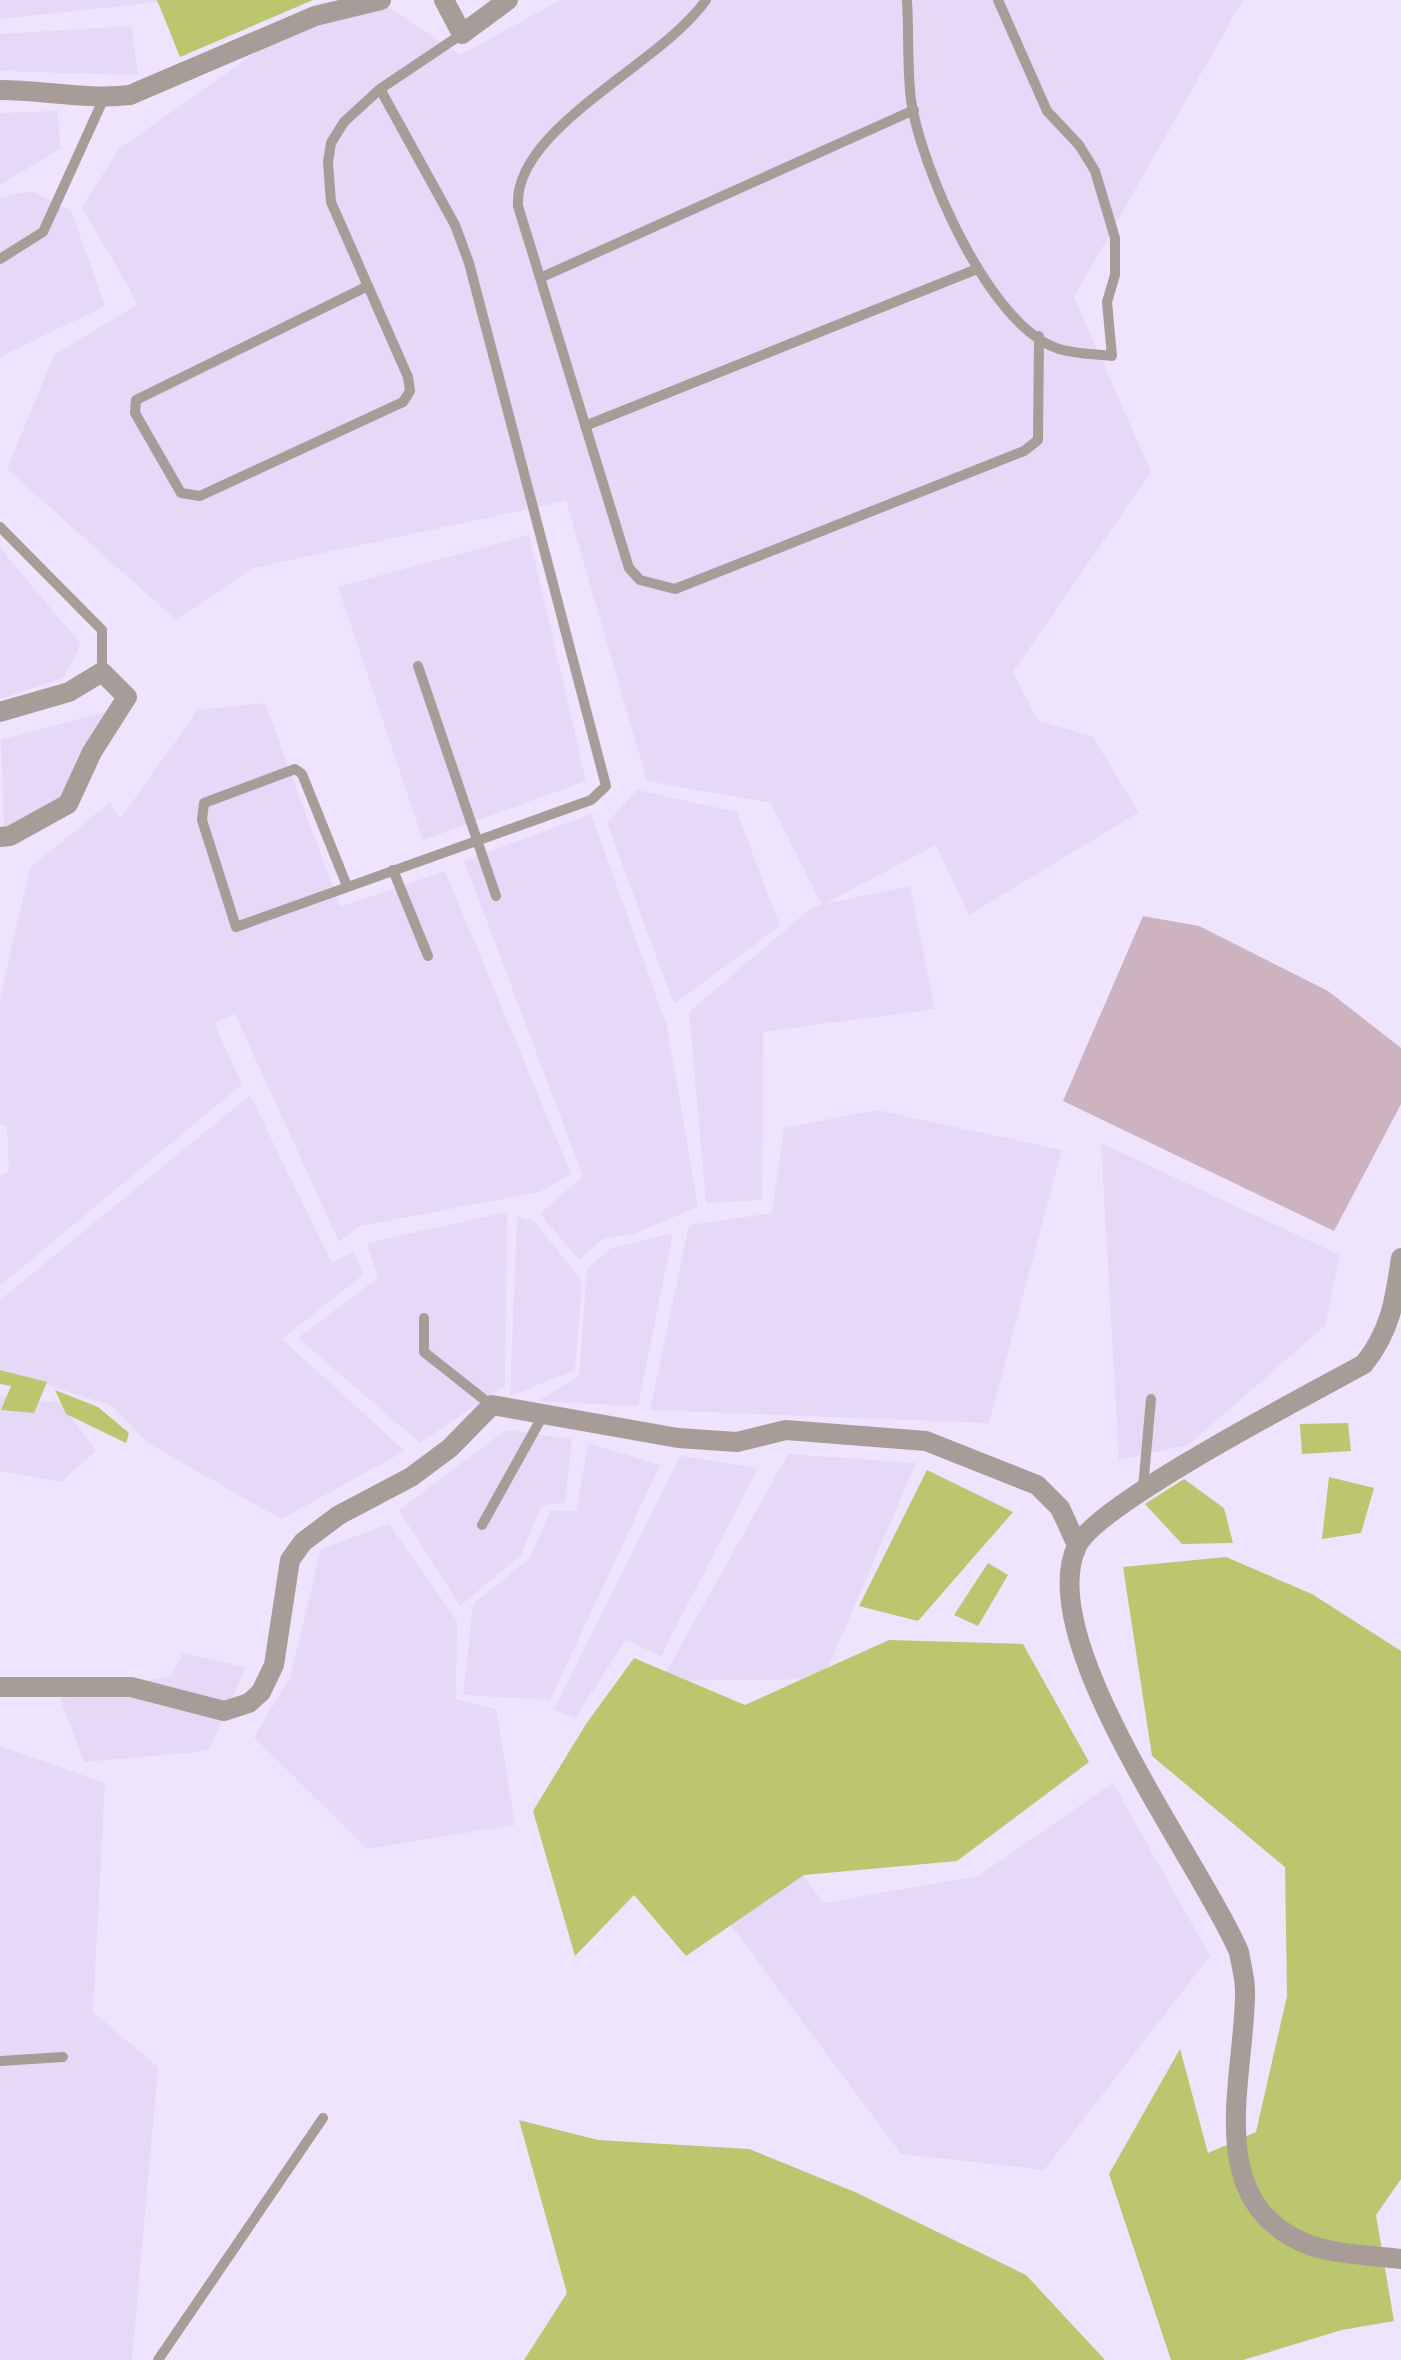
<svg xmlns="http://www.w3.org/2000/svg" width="1401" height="2360" font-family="'Open Sans',sans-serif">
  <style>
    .built { fill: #e6d8f7 }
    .green { fill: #bcc66e }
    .building { fill: #cdb3bf }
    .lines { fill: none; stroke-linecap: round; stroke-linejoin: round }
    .service { stroke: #a89c98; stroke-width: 10 }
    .minor { stroke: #a89c98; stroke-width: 20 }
  </style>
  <rect width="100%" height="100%" fill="#efe4fd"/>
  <path class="built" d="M0,0H179L0,19Z
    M561,0H1243L1074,297L1151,472L1013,672L1038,721L1092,736L1139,812L969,915L936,845L824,904L910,886L935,1009L763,1032L762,1200L706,1203L689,1012L811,908L822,905L771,803L647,781L566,501L253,568L176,620L7,469L54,355L138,304L82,207L119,149L282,34L384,4L460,55Z
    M131,26L138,75L0,71V34Z
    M57,111L61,148L0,185V113Z
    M30,191L71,210L105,306L0,357V198Z
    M529,535L586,781L423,840L338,587Z
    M0,548L81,644L63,678L0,699Z
    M265,703L340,907L445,871L571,1174L540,1192L360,1226L339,1242L235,1014L214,1023L242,1084L0,1286V1176L9,1171L7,1127L0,1124V998L30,868L110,802L120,819L198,710Z
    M108,711L84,796L4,827L1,740Z
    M637,790L737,812L780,926L674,1004L607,823Z
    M591,814L667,1026L698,1207L633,1234L604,1238L579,1260L540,1214L583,1176L464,861Z
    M250,1095L332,1263L354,1251L363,1275L282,1339L405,1451L281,1519L148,1443L112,1406L0,1369V1300Z
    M877,1110L1062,1150L989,1423L650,1410L689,1225L772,1213L784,1128Z
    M1101,1143L1340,1255L1325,1326L1188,1445L1119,1460Z
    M507,1212L505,1386L420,1443L298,1338L378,1278L367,1243Z
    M517,1216L534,1221L582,1281L575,1370L510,1396Z
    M673,1233L638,1406L538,1401L579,1376L587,1269L611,1248Z
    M0,1395L61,1403L96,1451L61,1482L0,1471Z
    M506,1430L572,1439L565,1503L542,1505L521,1555L460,1606L399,1510Z
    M588,1443L660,1465L550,1700L463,1695L473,1604L530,1558L550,1511H576Z
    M788,1454L916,1463L823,1679L661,1681Z
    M680,1456L758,1468L661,1656L626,1640L575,1718L554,1710Z
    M389,1524L457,1621L456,1699L496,1709L515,1825L367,1849L254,1737L290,1678L321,1549Z
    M183,1653L246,1667L208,1751L84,1762L60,1698L171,1676Z
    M0,1746L105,1783L93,2012L158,2067L132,2360H0Z
    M1113,1783L1210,1956L1044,2170L901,2154L719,1909L790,1860L824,1903L978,1876Z"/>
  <path class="green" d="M157,0H313L180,57Z
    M0,1370L47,1382L34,1413L1,1410L11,1386L0,1384Z
    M55,1390L98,1407L129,1433L126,1443L66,1414Z
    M1348,1423L1351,1451L1302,1454L1300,1424Z
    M927,1470L1013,1512L918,1621L859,1606Z
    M1329,1477L1374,1488L1361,1533L1322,1539Z
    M1184,1479L1224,1508L1233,1543L1182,1544L1145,1504Z
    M1226,1557L1312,1594L1401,1651V2179L1376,2215L1394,2321L1342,2330L1243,2360H1171L1109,2174L1180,2049L1208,2153L1256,2132L1287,1996L1285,1867L1152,1756L1123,1567Z
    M988,1563L1008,1575L978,1626L954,1615Z
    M889,1640L1023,1644L1089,1762L957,1861L804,1875L686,1956L634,1895L575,1956L533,1811L586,1724L634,1658L745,1705Z
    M519,2120L598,2140L749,2149L855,2192L1026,2275L1105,2360H524L567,2293Z"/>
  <path class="building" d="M1143,916L1199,926L1328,991L1401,1048V1104L1334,1231L1063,1101Z"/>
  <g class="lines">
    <path class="service" d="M706,0C662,64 513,128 518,206L629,568L640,580L675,589L1024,451L1038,440L1039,336
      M907,0C909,32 907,68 911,100C921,167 989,327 1059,349C1075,354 1095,354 1112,356L1107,302L1115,275V238L1095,171L1079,145L1047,111L998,0
      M0,259L43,232L104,98
      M540,278L914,110
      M368,286L136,400L135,413L181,493L200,496L403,402L410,391L408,377L331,202L328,162L331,143L344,122L380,89L462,34
      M585,426L977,269
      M0,527L102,630V672
      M418,666L496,896
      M393,870L428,956
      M347,886L302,774L295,769L204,803L202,820L236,927L591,800L606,786L469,263L455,225L380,89
      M424,1318V1352L491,1405
      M1143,1488L1151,1399
      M482,1525L542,1417
      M0,2061L63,2057
      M158,2360L323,2118"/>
    <path class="minor" d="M444,0L462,34L508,0
      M0,90C43,90 88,100 130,95L315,16L381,0
      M0,712L69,692L102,672L127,697L92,752L68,804L10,836L0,837
      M1401,1258C1395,1299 1391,1330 1364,1364C1312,1393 1098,1503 1077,1546C1032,1640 1200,1861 1239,1952C1241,1964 1245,1978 1245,1990C1246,2074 1201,2197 1302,2242C1331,2255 1370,2255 1401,2259
      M0,1687H131L224,1711L249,1703L261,1692L274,1665L290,1560L303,1542L339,1515L411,1477L450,1448L492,1405L678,1438L737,1442L786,1430L926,1441L1037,1485L1060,1508L1077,1545"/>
  </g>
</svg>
